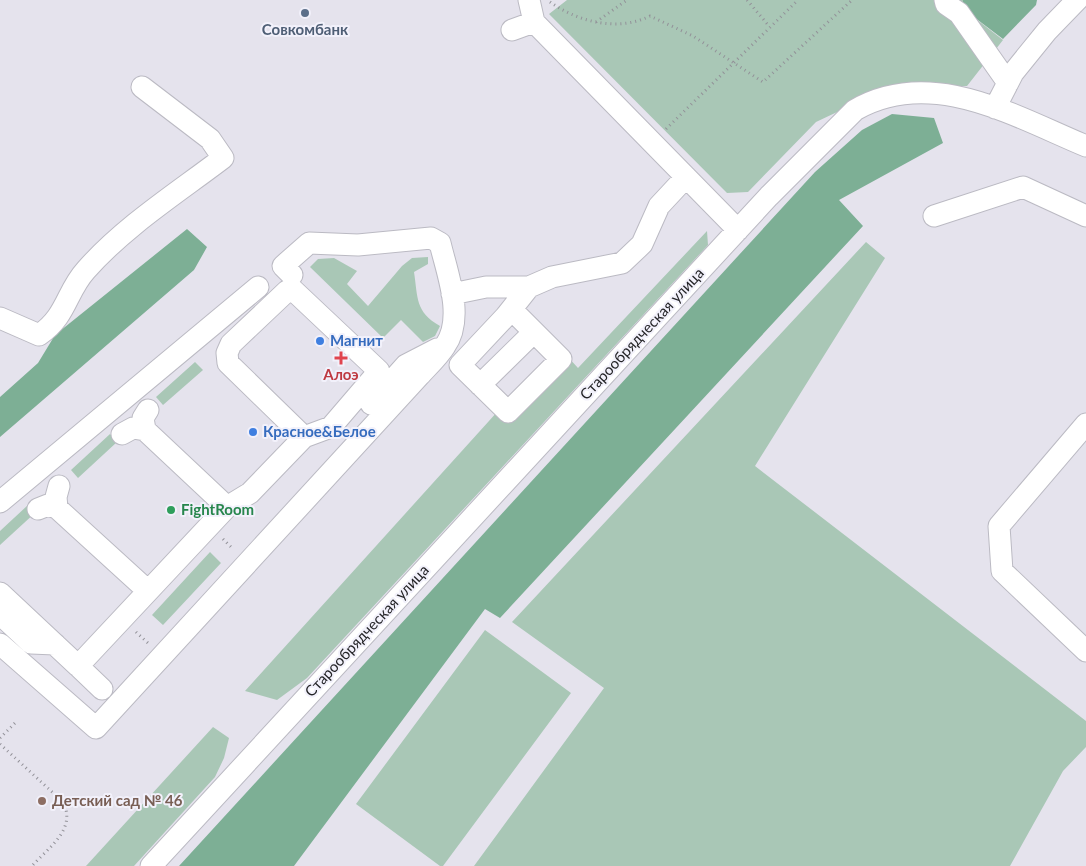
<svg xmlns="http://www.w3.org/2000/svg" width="1086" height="866" font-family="Lato,sans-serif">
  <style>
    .green { fill: #a9c7b6 }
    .forest { fill: #7daf95 }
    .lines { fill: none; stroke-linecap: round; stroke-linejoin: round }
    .minor-casing { stroke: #bbbac3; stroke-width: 23 }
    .path { stroke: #929198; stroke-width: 3; stroke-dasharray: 1 4; stroke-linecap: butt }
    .minor { stroke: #fff; stroke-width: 21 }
    .service-dot { fill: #5c6f8a; stroke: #f2f1fb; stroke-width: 2 }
    .shop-dot { fill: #3f7fe0; stroke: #f2f1fb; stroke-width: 2 }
    .health-dot { fill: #e0444e; stroke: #f2f1fb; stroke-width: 2 }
    .leisure-dot { fill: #2e9e5b; stroke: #f2f1fb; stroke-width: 2 }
    .education-dot { fill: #8d6e63; stroke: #f2f1fb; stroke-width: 2 }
    .labels { text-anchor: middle; stroke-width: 4; stroke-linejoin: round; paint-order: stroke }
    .service-label { font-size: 15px; font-weight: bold; fill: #4e5e75; stroke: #f2f1fb }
    .street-label { font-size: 15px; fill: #242427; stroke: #f2f1fb }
    .shop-label { font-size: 15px; font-weight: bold; fill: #366cbe; stroke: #f2f1fb; text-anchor: start }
    .health-label { font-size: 15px; font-weight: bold; fill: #be3a42; stroke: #f2f1fb }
    .leisure-label { font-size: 15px; font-weight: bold; fill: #27864d; stroke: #f2f1fb; text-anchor: start }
    .education-label { font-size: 15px; font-weight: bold; fill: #785e54; stroke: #f2f1fb; text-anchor: start }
  </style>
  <rect width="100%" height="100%" fill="#e5e3ed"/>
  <path class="green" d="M567,0H963L962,8L1003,40L967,86L890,87L816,122L748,192L727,193L549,14Z
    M707,231L708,245L307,678L277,700L245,691L498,411L567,356L578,368Z
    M866,242L885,258L755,466L1086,721V747L1063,771L1010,866H474L604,688L512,622Z
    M428,257V264L414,272C418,298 415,312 440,326L435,336L423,342L401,320L383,338L310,267L318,259L334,258L357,271L347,284L368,306L402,266L412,258Z
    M195,362L203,370L163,405L156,397Z
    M110,434L117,442L78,478L71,470Z
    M28,505L36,512L0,545V531Z
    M210,552L221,563L163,625L152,615Z
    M485,630L571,693L443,866H440L356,804Z
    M213,727L229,738L224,758L215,777L134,866H86Z"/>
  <path class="forest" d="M963,0H1037L1036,5L1003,39L962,8Z
    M892,114L934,118L943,143L839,200L863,226L500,618L485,609L294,866H179L815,172L862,130Z
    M187,229L207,247L194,270L0,437V397L38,363L55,335Z"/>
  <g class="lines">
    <g class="minor-casing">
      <path id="minor" d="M529,0L534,22L738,230
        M945,0L946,4L959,13L1008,83
        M512,30L534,22
        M995,108L1013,73L1047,31L1077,0
        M934,216L1023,187L1086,216
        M452,294L486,287H529L552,277L622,263L642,244L659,206L686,177
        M512,310L561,359L508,412L460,365L506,316L529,287
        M0,318L39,335C67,316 66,292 86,270C125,226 177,193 223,158L210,139L142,87
        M480,385L534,332
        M371,404L406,365L437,349
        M1086,424L999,526L1002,571L1086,651
        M145,430L143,418L148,410
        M122,434L133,428L145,430L227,507
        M0,502L258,287
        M57,508L56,497L59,486
        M38,509L48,505L57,508L148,591
        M0,593L78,666L227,507L250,493L304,437L331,427L379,371L292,289L287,291L231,344L227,353L228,363L304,437
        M0,614L31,643L55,644
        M0,644L96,728L419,376C428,366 438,357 445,346C465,318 447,273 440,243L431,238L358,245L309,243L283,266L292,275
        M78,666L102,689
        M151,866L769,196L855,110C931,66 1014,116 1086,146"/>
    </g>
    <path class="path" d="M747,0L769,26
      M550,2C578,22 618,32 650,16L693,36L763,82L852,0
      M596,22L627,0
      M666,129L798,0
      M223,539L233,549
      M136,632L148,643
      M0,738L15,723
      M0,744L63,802C77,829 49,847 32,866"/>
    <use href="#minor" class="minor"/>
  </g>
  <circle class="service-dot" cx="305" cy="13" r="5"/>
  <g class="shop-dot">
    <circle cx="320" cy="341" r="5"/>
    <circle cx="253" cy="432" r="5"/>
  </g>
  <path class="health-dot" d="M338.5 350.5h5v5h5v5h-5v5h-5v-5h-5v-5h5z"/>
  <circle class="leisure-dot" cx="171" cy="510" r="5"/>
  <circle class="education-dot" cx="42" cy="801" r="5"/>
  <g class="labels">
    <g class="service-label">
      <text x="305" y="35">Совкомбанк</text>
    </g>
    <g class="street-label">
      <text transform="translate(642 334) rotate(-47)" y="5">Старообрядческая улица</text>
      <text transform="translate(367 631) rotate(-47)" y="5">Старообрядческая улица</text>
    </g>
    <g class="shop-label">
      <text x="330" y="346">Магнит</text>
      <text x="263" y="437">Красное&amp;Белое</text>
    </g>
    <g class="health-label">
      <text x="341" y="380">Алоэ</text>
    </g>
    <g class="leisure-label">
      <text x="181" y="515">FightRoom</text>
    </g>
    <g class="education-label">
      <text x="52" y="806">Детский сад № 46</text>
    </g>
  </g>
</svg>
